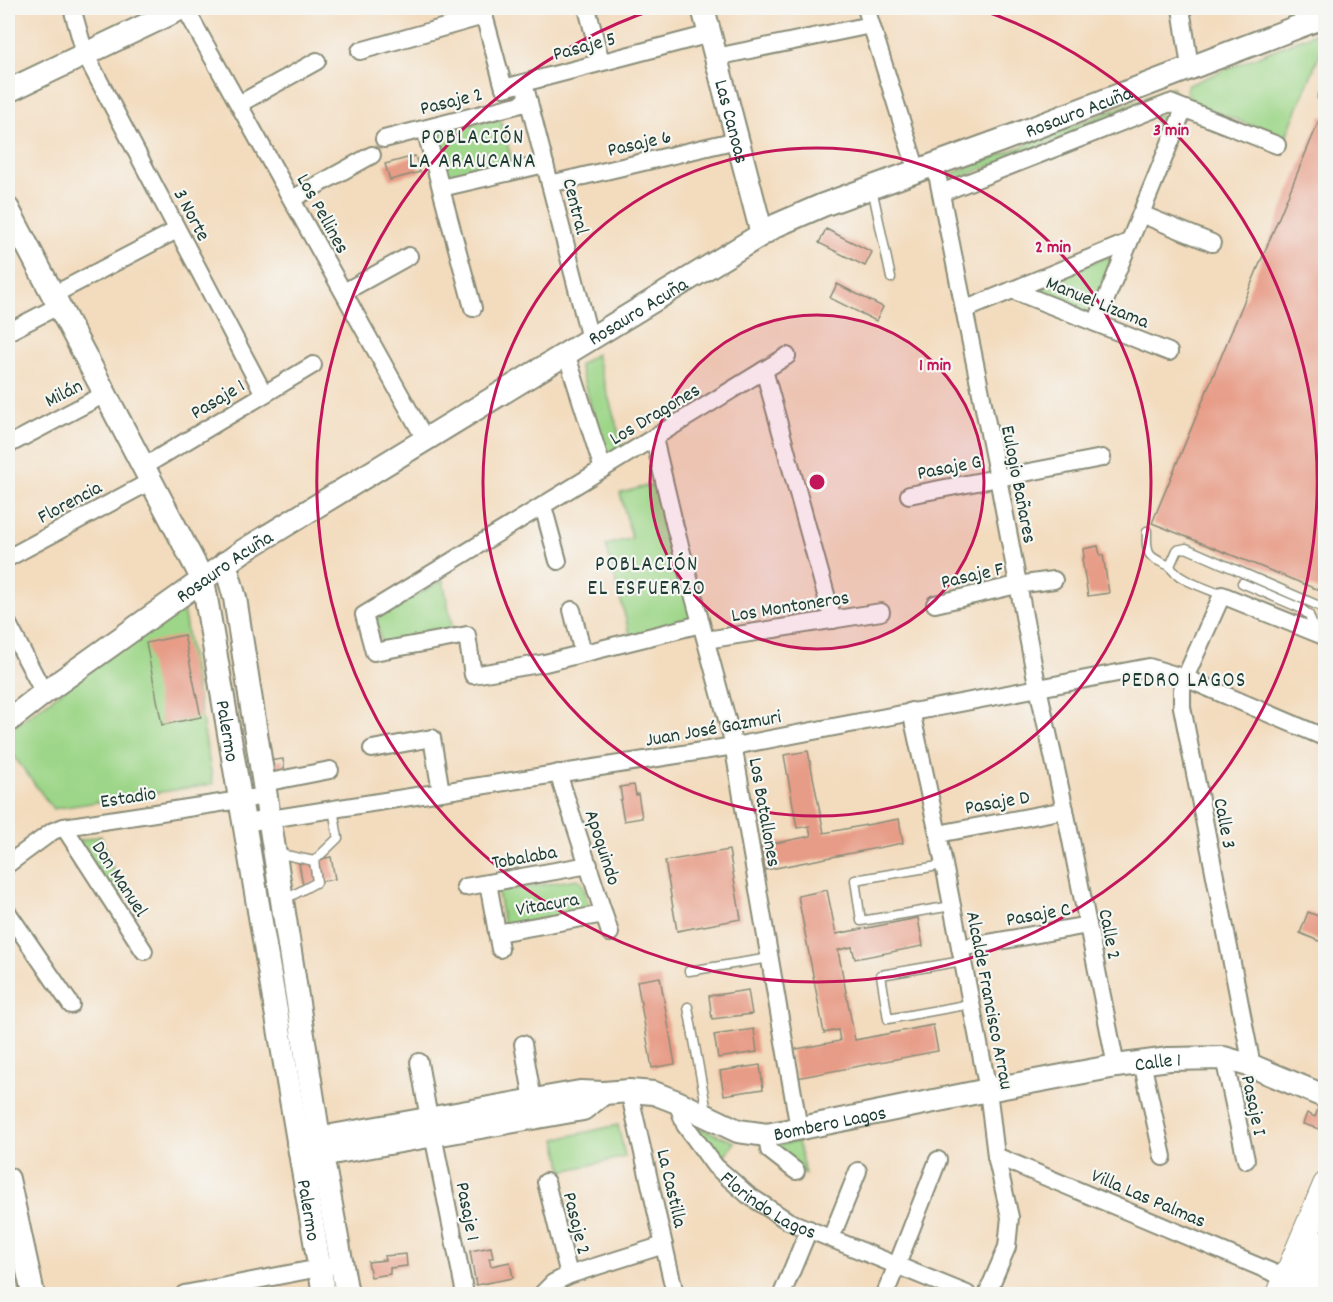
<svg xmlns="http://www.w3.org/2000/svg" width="1333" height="1302" font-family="Dekko,sans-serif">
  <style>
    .green { fill: #9dd688; stroke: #5e8a5e; stroke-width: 1.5 }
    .building { fill: #e79c87 }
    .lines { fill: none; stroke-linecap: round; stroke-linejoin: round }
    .lane-casing { stroke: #898c78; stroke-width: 11 }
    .street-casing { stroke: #898c78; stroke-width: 20 }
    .secondary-casing { stroke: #898c78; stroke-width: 26 }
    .primary-casing { stroke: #898c78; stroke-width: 28 }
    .lane { stroke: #fff; stroke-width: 8 }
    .street { stroke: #fff; stroke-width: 16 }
    .secondary { stroke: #fff; stroke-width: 22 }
    .primary { stroke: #fff; stroke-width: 26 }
    .ring { fill: none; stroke: #c2185b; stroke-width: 3 }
    .labels { text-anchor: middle; stroke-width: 4.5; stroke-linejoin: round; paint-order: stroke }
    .street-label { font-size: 20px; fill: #1f3d34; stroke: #f6f6f2 }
    .neighbourhood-label { font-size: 21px; letter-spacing: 1.5px; fill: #1f3d34; stroke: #f6f6f2 }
    .centre { fill: #c2185b; stroke: #f6f6f2; stroke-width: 3 }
    .ring-label { font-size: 18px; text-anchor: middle; font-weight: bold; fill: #c2185b; stroke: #f6f6f2; stroke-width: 4.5; stroke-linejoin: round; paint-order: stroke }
  </style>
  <rect width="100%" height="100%" fill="#f6f6f2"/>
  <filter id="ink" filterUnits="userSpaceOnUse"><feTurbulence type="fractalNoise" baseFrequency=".0167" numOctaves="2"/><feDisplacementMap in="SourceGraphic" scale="12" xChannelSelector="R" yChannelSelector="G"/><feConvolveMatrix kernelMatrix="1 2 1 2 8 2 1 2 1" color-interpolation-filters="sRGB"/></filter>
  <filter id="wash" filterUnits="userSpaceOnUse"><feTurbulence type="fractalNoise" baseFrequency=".008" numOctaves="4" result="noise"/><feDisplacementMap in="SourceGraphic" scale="24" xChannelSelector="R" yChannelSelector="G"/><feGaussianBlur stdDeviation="1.35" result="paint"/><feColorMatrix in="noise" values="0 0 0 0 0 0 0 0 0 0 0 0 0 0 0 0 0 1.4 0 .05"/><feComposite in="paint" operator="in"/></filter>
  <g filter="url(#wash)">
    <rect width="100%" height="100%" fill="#f3dbbd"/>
    <path class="green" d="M1320,31H1325V50L1321,51L1285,139L1191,102L1186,90L1188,85Z
      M1172,87L1175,94L946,183L944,177Z
      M1153,113L1172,120L1162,149Z
      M500,117L512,161L444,179L433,135Z
      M1121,251L1095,316L1025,289Z
      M596,354L623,448L606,458L579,365Z
      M659,483L696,622L631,639L606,545L632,538L620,493Z
      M443,580L453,631L382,646L376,618Z
      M182,603L213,784L53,809L8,748V731Z
      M101,836L135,931L76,841Z
      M577,879L582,882L590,909L504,927L498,892Z
      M618,1125L625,1157L563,1171L556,1139Z
      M700,1128L735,1142L722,1159L698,1131Z
      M798,1141L805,1174L775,1150L774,1146Z"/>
    <g id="blocks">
      <path class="building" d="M1321,116L1326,118V554L1318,571L1326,574V593L1152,523Z
        M415,156L420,172L390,180L385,164Z
        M826,229L872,252L865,266L819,243Z
        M837,284L883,307L876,321L830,298Z
        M1098,546L1100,555H1103L1109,593L1088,596L1082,559L1084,558L1083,549Z
        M184,635L201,717L162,725L146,643Z
        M808,751L824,833L899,819L903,843L765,870L761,846L811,836L809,826L797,828L784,755Z
        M283,759L285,775L270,777L268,761Z
        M634,785L636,795L638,794L642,818L624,821L620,800H622L620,787Z
        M729,850L741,919L677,931L665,861Z
        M331,857L335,879L303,885L299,863Z
        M827,890L836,934L918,918L923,946L855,959L852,947L838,950L855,1040L933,1025L938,1051L797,1078L791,1050L840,1041L838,1030L824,1033L798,896Z
        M1308,912L1326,919V944L1300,933Z
        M660,977L675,1064L652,1068L637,981Z
        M748,990L752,1014L712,1019L709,996Z
        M754,1029L757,1052L718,1058L714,1035Z
        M760,1065L763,1089L724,1095L720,1071Z
        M1319,1106L1326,1109V1123L1323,1130L1303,1124L1307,1113L1315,1117Z
        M491,1247L493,1258H489L491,1266L510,1262L513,1278L476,1285L470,1251Z
        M406,1254L407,1266L390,1268V1274L371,1277L368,1262L385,1260L384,1256Z"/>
    </g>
  </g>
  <g filter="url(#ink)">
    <use href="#blocks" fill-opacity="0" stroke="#898c78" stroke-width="1.5"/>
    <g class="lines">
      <g class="lane-casing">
        <path id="lane" d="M1322,97L1326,95
          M872,188L891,278
          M1147,531C1146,556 1148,557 1170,566
          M1242,583L1300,608L1309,615L1315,632
          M1222,595C1207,588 1176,580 1170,566L1177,550L1186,548L1326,609
          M276,853L314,861
          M314,861L338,838L333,809
          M944,865L855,880L861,921L952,906
          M284,900L317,882L314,861
          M962,961L881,975L888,1019L971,1004
          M689,971L770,958
          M688,1007L707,1112"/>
      </g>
      <g class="street-casing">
        <g id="street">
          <path d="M72,8L85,54L264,394"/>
          <path d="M185,8L425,439"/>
          <path d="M482,8L504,88L710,34"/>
          <path d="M587,8L601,62"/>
          <path d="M866,8L917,171"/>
          <path d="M1181,8L1190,67"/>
          <path d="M360,51L484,16"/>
          <path d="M716,57L871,25"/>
          <path d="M524,83L590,339"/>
          <path d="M239,104L317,61"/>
          <path d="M425,129L473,308"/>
          <path d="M384,139L529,102"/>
          <path d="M935,164L998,478L1035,674L1065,810L1116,1066"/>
          <path d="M550,184L737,140"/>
          <path d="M441,188L545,164"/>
          <path d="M941,193L1170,103L1277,145"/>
          <path d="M292,199L372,155"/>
          <path d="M1141,214L1212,243"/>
          <path d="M1012,290L1169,352"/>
          <path d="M344,292L409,256"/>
          <path d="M53,295L177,230"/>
          <path d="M964,310L1129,242"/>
          <path d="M1096,323L1184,109"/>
          <path d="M8,332L58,306"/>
          <path d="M566,353L603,469"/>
          <path d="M764,370L833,620"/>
          <path d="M654,438L675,527L732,738L799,1129"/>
          <path d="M8,445L105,394"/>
          <path d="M143,467L313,365"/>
          <path d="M909,495L1102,458"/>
          <path d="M543,506L558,561"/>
          <path d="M8,558L151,481"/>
          <path d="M935,604L1017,585L1054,580"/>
          <path d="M572,610L583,653"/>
          <path d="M8,624L44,693"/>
          <path d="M701,624L545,663L473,675L467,635L374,652L364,615L787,356"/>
          <path d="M706,640L881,612"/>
          <path d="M911,711L938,834L988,1090L996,1156L1010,1217L1007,1247L987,1294"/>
          <path d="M372,749L432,738L441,792"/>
          <path d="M558,773L610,933"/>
          <path d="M264,783L330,770"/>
          <path d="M244,823L734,746L1149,667L1185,678L1326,738"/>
          <path d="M64,827L144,951"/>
          <path d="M938,834L1065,810"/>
          <path d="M8,864L53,831L64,827L266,796"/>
          <path d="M488,883L500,949"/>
          <path d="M465,887L589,865"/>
          <path d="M8,913L71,1005"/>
          <path d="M497,933L604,914"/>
          <path d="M960,948L1088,925"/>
          <path d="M523,1044L533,1100"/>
          <path d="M1224,1058L1246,1160"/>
          <path d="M419,1062L429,1119"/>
          <path d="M1142,1062L1163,1157"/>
          <path d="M1252,1066L1182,707V690L1185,678L1222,595L1326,637"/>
          <path d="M629,1091L675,1294"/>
          <path id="s1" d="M677,1102L685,1125L715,1166L748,1195L788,1221L967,1294"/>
          <path d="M433,1135L465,1294"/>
          <path d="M767,1135L769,1150L796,1171"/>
          <path d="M996,1156L1286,1278"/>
          <path d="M546,1182L569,1275"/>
          <path d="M831,1238L858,1171"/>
          <path d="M184,1294L330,1266"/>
          <path d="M542,1294L553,1283L569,1275L664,1245"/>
          <path d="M782,1294L809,1229"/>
          <path d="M885,1294L899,1260L938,1160"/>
        </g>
      </g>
      <g class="secondary-casing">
        <g id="secondary">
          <path id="s2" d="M703,8L762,234"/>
          <path d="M8,91L182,8"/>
          <path id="s3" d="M8,209L203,580L324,1294"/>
          <path d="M225,563L235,598L319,1138L347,1294"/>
          <path id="s4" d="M8,721L44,693L243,551L777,225L823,205L1002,140L1326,16"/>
          <path id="s5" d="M298,1142L580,1092L604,1093L629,1091L654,1093L677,1102L738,1131L767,1135L988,1090L1116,1066L1169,1059L1224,1058L1252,1066L1326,1097"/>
          <path d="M309,1157L583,1109L604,1093"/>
          <path d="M8,1179L33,1294"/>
        </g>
      </g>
      <g class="primary-casing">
        <path id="primary" d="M1280,1294L1326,1185
          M1304,1294L1326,1243"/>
      </g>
      <use href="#lane" class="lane"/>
      <use href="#street" class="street"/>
      <use href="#secondary" class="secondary"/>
      <use href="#primary" class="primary"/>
    </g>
  </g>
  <circle cx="817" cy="482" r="167" fill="#c2185b" fill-opacity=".12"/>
  <g class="ring">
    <circle cx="817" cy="482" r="167"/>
    <circle cx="817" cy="482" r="334"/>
    <path d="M976 8A500 500 0 1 1 658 8"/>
  </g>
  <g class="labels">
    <g class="street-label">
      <text transform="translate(584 45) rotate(-15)" y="7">Pasaje 5</text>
      <text transform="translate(451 100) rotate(-14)" y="7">Pasaje 2</text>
      <text dy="7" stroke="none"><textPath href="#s4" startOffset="1238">Rosauro Acuña</textPath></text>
      <text dy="7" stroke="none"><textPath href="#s2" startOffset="117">Las Canoas</textPath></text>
      <text transform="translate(639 142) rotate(-13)" y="7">Pasaje 6</text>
      <text transform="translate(577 206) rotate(76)" y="7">Central</text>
      <text transform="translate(324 213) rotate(61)" y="7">Los Pellines</text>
      <text transform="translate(193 214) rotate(62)" y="7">3 Norte</text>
      <text transform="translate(1098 301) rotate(22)" y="7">Manuel Lizama</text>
      <text dy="7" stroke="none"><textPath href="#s4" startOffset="752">Rosauro Acuña</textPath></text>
      <text transform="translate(63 392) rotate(-27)" y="7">Milán</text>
      <text transform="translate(217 398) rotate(-31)" y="7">Pasaje 1</text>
      <text transform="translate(654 413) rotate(-31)" y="7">Los Dragones</text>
      <text transform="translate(949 466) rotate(-11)" y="7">Pasaje G</text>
      <text transform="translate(1020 484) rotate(79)" y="7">Eulogio Bañares</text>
      <text transform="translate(69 501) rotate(-28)" y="7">Florencia</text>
      <text dy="7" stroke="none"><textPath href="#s4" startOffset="266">Rosauro Acuña</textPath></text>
      <text transform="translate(972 574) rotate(-13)" y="7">Pasaje F</text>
      <text transform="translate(790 605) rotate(-9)" y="7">Los Montoneros</text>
      <text transform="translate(713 727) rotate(-10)" y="7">Juan José Gazmuri</text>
      <text dy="7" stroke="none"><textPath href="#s3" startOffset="572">Palermo</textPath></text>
      <text transform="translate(128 796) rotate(-9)" y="7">Estadio</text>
      <text transform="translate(997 801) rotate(-10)" y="7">Pasaje D</text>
      <text transform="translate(766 812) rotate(80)" y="7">Los Batallones</text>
      <text transform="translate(1226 823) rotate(79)" y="7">Calle 3</text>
      <text transform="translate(604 847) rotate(72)" y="7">Apoquindo</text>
      <text transform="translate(524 856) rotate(-10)" y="7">Tobalaba</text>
      <text transform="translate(121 878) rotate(57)" y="7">Don Manuel</text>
      <text transform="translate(547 903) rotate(-10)" y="7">Vitacura</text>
      <text transform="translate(1038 913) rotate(-10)" y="7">Pasaje C</text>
      <text transform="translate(1111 934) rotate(79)" y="7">Calle 2</text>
      <text transform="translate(991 1000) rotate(79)" y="7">Alcalde Francisco Arrau</text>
      <text dy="7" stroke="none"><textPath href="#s5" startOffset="880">Calle 1</textPath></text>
      <text transform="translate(1255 1105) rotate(78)" y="7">Pasaje I</text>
      <text dy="7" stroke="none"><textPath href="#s5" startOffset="546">Bombero Lagos</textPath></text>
      <text transform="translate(673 1188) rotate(77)" y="7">La Castilla</text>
      <text transform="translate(1149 1197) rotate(23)" y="7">Villa Las Palmas</text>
      <text dy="7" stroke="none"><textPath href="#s1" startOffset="142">Florindo Lagos</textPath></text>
      <text dy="7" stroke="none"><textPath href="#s3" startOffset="1058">Palermo</textPath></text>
      <text transform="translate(469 1211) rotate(79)" y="7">Pasaje 1</text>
      <text transform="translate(578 1223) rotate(76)" y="7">Pasaje 2</text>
    </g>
    <g class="neighbourhood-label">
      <text x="473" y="143">POBLACIÓN<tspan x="473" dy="24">LA ARAUCANA</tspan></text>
      <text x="647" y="570">POBLACIÓN<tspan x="647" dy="24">EL ESFUERZO</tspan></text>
      <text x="1184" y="686">PEDRO LAGOS</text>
    </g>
  </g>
  <circle cx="817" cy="482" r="9" class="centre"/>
  <g class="ring-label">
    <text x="1171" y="135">3 min</text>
    <text x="1053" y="252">2 min</text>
    <text x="935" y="370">1 min</text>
  </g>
  <rect width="1333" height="1302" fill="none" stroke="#f6f6f2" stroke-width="30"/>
</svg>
